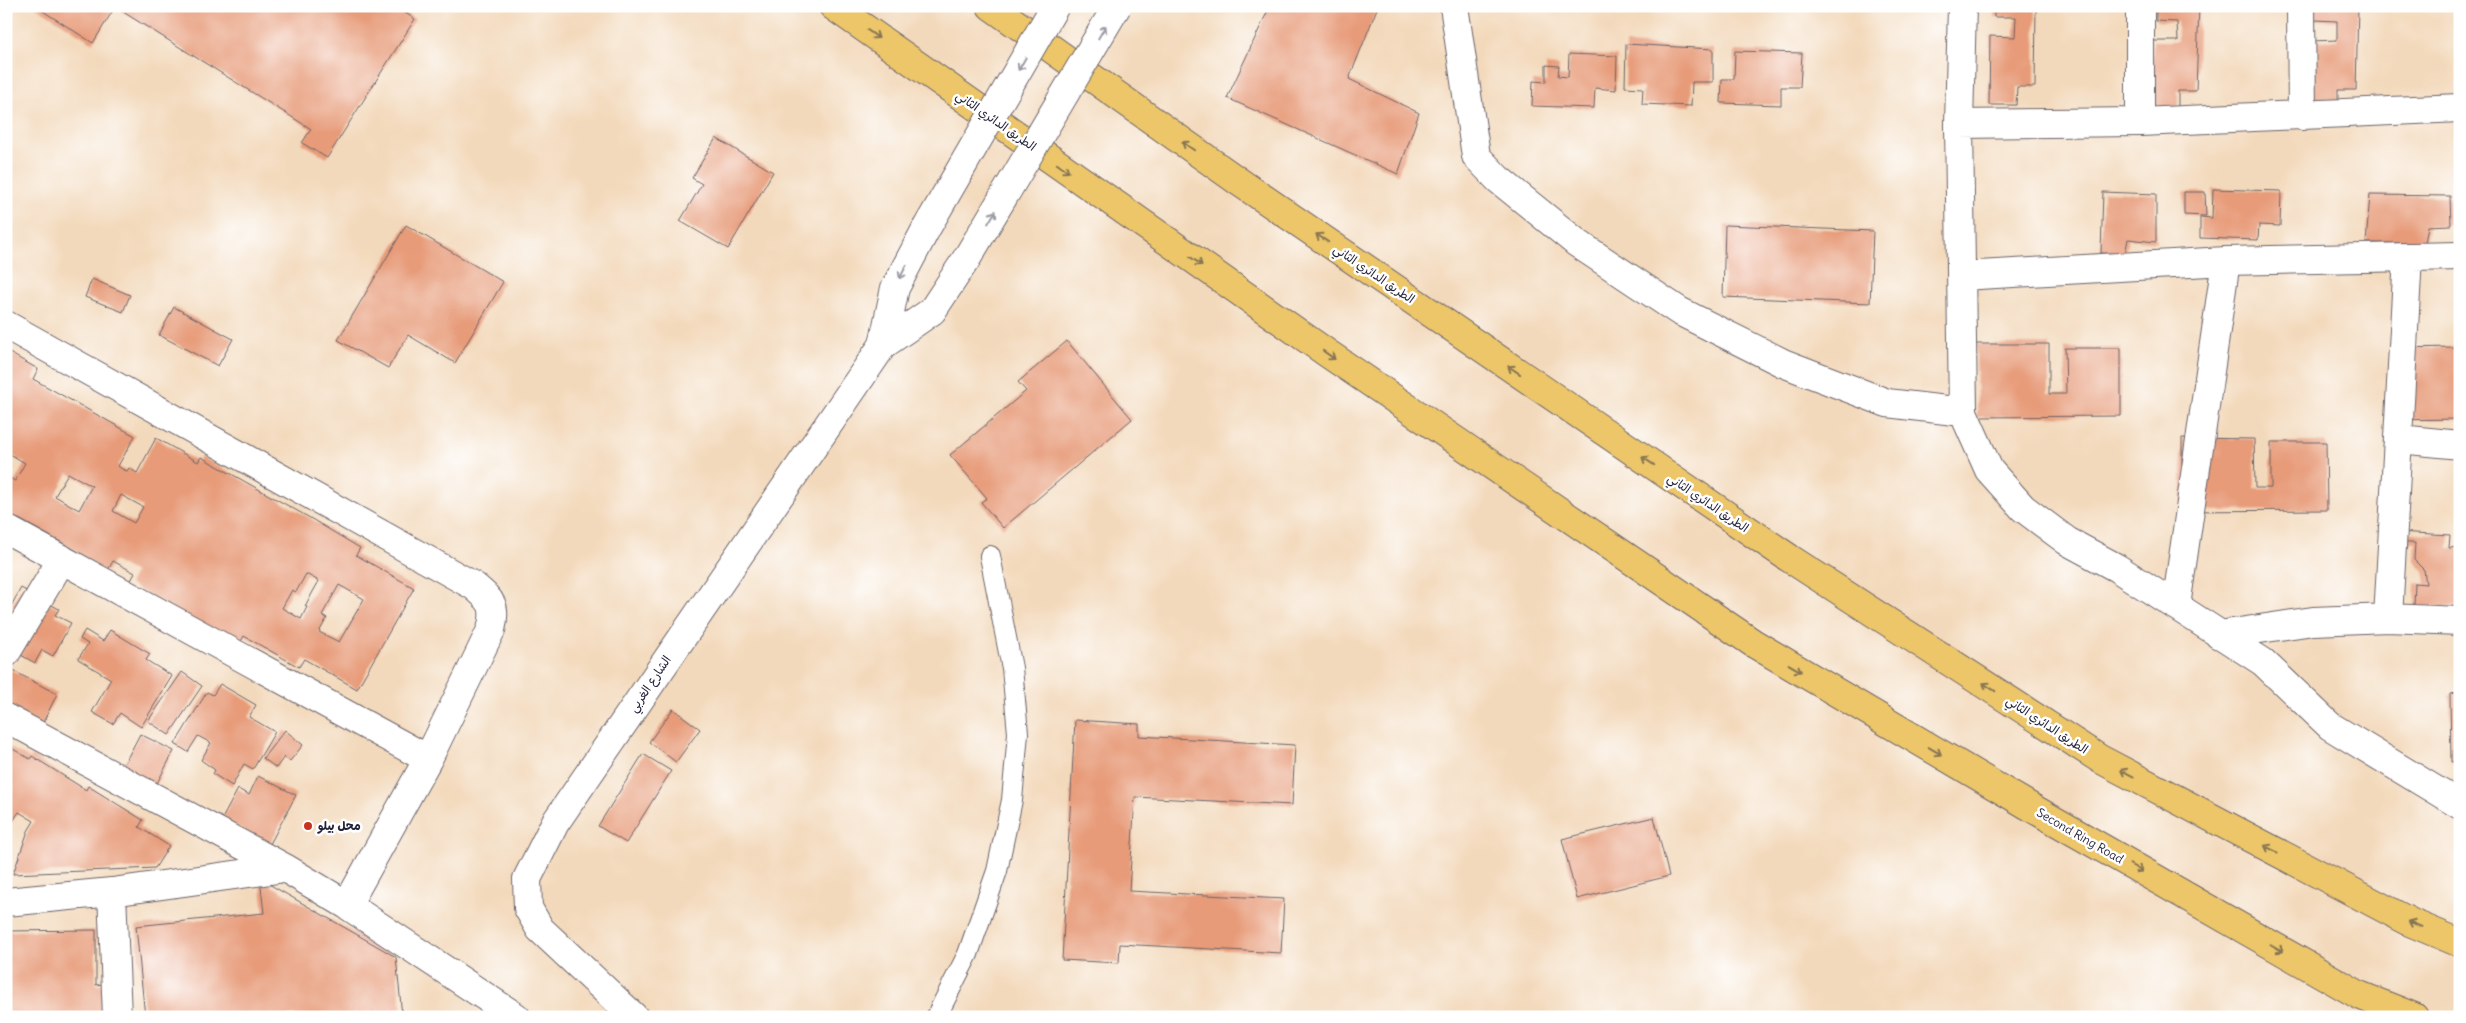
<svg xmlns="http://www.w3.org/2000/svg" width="2466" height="1023" font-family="Delius,'Playpen Sans Arabic',sans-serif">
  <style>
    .building { fill: #e79b79; fill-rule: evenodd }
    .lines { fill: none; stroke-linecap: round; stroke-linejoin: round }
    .service-casing { stroke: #6b6268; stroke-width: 22 }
    .minor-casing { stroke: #6b6268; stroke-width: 30 }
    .tertiary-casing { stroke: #6b6268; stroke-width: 30 }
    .trunk-casing { stroke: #6b6268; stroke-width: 30 }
    .service { stroke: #fff; stroke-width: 20 }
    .minor { stroke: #fff; stroke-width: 28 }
    .tertiary { stroke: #fff; stroke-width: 28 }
    .trunk { stroke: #ecc669; stroke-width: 28 }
    .tertiary-bridge-casing { stroke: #6b6268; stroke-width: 30; stroke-linecap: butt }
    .tertiary-bridge { stroke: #fff; stroke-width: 28 }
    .oneway { stroke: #9c9ca7 }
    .oneway2 { stroke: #877452 }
    .poi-dot { fill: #c8321e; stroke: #fff; stroke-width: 2 }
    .labels { text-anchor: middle; stroke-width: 5; stroke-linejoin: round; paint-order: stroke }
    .street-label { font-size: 12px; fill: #22223b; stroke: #fff }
    .poi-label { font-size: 12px; font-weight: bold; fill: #22223b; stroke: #fff; text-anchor: start }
  </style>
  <rect width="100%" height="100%" fill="#fff"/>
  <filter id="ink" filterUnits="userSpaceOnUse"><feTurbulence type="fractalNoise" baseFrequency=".02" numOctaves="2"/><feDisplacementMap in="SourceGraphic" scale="10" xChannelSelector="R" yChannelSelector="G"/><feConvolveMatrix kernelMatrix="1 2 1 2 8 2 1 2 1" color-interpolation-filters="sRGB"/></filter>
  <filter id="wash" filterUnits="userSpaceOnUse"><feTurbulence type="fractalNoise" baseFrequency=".0096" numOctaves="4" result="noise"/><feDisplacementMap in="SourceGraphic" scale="20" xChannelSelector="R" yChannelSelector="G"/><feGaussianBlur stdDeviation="1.12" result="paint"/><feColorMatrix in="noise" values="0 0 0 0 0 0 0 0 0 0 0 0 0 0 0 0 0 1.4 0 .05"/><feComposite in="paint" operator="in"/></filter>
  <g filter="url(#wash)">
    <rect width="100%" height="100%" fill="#f3d9bb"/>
    <g id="blocks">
      <path class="building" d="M35,6H394L415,19L327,158L302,143L311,129L115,7L93,43Z
        M1270,6H1378L1349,79L1419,113L1398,174L1227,98Z
        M1994,6H2036L2035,87H2017L2016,105H1989L1990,36L2015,37L2016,17H1994Z
        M2156,6H2199L2196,91H2178V109H2150L2153,41H2178L2177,22L2156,21Z
        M2316,6H2358L2356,90H2338V108H2309L2312,41L2337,40V21L2315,20Z
        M1626,44L1713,49V82H1692L1691,106L1642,104L1643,88L1625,87Z
        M1735,51L1802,53L1800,87H1781V105L1721,103L1722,79H1734Z
        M1569,54L1617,56L1616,90L1595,88L1594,108L1532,106L1533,81L1546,82V65L1559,66L1558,76L1568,77Z
        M716,138L773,172L728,249L680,221L702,184L692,178Z
        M2213,189L2281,191L2280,226L2259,225L2258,240L2200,238V217L2212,218Z
        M2103,192L2156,194V242L2128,239L2125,254L2101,253Z
        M2184,192H2205L2206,216L2184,215Z
        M2370,195L2450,196L2451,225L2428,226L2425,243H2366Z
        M406,225L503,282L455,363L408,335L388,368L338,340Z
        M1725,225L1873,231L1870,303L1723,297Z
        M92,279L130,295L123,312L85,297Z
        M174,307L233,339L218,366L159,335Z
        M1067,341L1132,419L1003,528L981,502L987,498L950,455L1026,391L1018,382Z
        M1976,344H2049V394H2066L2065,348H2121V416L1977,417Z
        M2460,347V419L2390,420V348Z
        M6,351L38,369L33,379L135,436L118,466L122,469L127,471L129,468L137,473L156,438L198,462L201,457L310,518L360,548L356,555L414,588L357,689L304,659L299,667L244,636L239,645L129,584L135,573L113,561L107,572L74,554L77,551L19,519L6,520V476L15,481L25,463L10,454L6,460ZM68,473L92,486L79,510L55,496ZM121,495L143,507L134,523L113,511ZM306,574L319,581L305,606L307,607L301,619L282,608L292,590L296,592ZM339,585L364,599L339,642L319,632L327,618L322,615Z
        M2182,438L2254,439L2255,488H2271V442H2326L2327,510L2182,511Z
        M2379,531L2450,535L2449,548L2460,547V607L2414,606L2415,583L2426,584L2424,570L2414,560L2415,543H2401Z
        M21,588L59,609L55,615L71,623L53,656L42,650L35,663L12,650L6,656V615Z
        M85,630L103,641L110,630L150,654L146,660L172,676L141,727L120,713L113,724L92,712L111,679L78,659L88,644L80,639Z
        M6,667L57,694L38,733L6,717Z
        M182,672L202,686L169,735L148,721Z
        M220,684L256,705L249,717L275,732L253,769L244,764L232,786L213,774L215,770L201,760L211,743L198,736L188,752L175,744L207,692L213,695Z
        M2460,692V760L2451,762L2450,694Z
        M673,709L700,729L676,762L649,742Z
        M1075,720L1139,724V736L1295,745L1292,805L1135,797L1129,891L1284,899L1281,953L1120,944L1119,963L1062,960Z
        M285,730L303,745L290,761L284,757L276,768L263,758Z
        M140,734L174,751L154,789L120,772Z
        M6,745L30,759L32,756L86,790L88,786L143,820L139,827L169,846L155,868L13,874L28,831L34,821L19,812L6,831Z
        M643,754L671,771L626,843L598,826Z
        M258,776L296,795L270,844L222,819L238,789L249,795Z
        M1654,817L1669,876L1577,899L1562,839Z
        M260,879L396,957L402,1015L145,1017L136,926L264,913Z
        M96,930V985L103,984V1017H6V931Z"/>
    </g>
  </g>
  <g filter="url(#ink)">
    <use href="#blocks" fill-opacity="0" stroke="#6b6268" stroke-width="1"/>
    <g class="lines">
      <g class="service-casing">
        <path id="service" d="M936,1017L968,954L997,871L1012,800L1018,733L1012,668L990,556"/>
      </g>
      <g class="minor-casing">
        <path id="minor" d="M1454,6L1476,156L1498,179L1577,243L1679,311L1783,363L1887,403L1963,412
          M1962,6L1959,124L1963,412L1989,470L2023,508L2067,541L2117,568L2263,662L2330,726L2460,805
          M2140,6V122
          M2301,6L2302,116
          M1959,124L2140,122L2460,108
          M1961,276L2226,261L2460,256
          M6,325L474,586C492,601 497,606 491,630L428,759L347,905
          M2399,439L2460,445
          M6,529L428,759
          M2176,606L2226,261
          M2388,618L2408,257
          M2219,635L2313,621L2388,618L2460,621
          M6,653L62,559
          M6,718L285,868
          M112,892L117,1017
          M6,902L112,892L285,868L347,905L516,1017"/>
      </g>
      <g class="tertiary-casing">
        <path id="tertiary" d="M883,345L895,288L926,229
          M634,1017L540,929L528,908L527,879L555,823L883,345L932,311L967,258"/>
      </g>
      <g class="trunk-casing">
        <path id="trunk" d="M833,6L1327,353L1753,643L2034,809L2359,995L2414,1017
          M991,6L1238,181L1789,558L2100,759L2412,923L2460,943"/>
      </g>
      <use href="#service" class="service"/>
      <use href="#minor" class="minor"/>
      <use href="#tertiary" class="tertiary"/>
      <use href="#trunk" class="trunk"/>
      <g class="tertiary-bridge-casing">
        <path id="tertiary-bridge" d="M926,229L1055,6
          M967,258L1117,6"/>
      </g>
      <use href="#tertiary-bridge" class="tertiary-bridge"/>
    </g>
    <defs><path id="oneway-shaft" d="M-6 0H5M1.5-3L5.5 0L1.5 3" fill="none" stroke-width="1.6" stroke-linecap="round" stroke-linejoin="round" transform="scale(1.25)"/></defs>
    <g class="oneway">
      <use href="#oneway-shaft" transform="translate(1102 32) rotate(-59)"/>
      <use href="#oneway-shaft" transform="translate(1022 64) rotate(120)"/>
      <use href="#oneway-shaft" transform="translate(992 217) rotate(-59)"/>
      <use href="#oneway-shaft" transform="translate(903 272) rotate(118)"/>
    </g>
    <g class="oneway2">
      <use href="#oneway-shaft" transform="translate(873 34) rotate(35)"/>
      <use href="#oneway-shaft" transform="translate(1188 146) rotate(-145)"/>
      <use href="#oneway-shaft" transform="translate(1063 168) rotate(35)"/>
      <use href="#oneway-shaft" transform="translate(1322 238) rotate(-146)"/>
      <use href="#oneway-shaft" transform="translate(1196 261) rotate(35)"/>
      <use href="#oneway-shaft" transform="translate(1329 355) rotate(35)"/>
      <use href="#oneway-shaft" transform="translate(1514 370) rotate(-146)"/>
      <use href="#oneway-shaft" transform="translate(1648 461) rotate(-146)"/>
      <use href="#oneway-shaft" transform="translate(1795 668) rotate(31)"/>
      <use href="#oneway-shaft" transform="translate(1989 687) rotate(-147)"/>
      <use href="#oneway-shaft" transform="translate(1935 751) rotate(31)"/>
      <use href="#oneway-shaft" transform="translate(2127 773) rotate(-152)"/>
      <use href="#oneway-shaft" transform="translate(2271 849) rotate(-152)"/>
      <use href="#oneway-shaft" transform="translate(2136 868) rotate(30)"/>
      <use href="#oneway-shaft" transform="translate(2415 924) rotate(-156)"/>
      <use href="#oneway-shaft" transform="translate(2277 948) rotate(30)"/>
    </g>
  </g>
  <circle class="poi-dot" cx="308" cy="826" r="5"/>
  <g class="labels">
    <g class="street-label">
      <text transform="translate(996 121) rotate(35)" y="4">الطريق الدائري الثاني</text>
      <text transform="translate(1374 274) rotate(34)" y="4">الطريق الدائري الثاني</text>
      <text transform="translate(1708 503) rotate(34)" y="4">الطريق الدائري الثاني</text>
      <text transform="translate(650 684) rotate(-56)" y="4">الشارع الغربي</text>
      <text transform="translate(2047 725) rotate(33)" y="4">الطريق الدائري الثاني</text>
      <text transform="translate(2080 836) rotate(30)" y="4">Second Ring Road</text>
    </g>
    <g class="poi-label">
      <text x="318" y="830">محل بيلو</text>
    </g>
  </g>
  <rect width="2466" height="1023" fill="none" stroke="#fff" stroke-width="25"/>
</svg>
